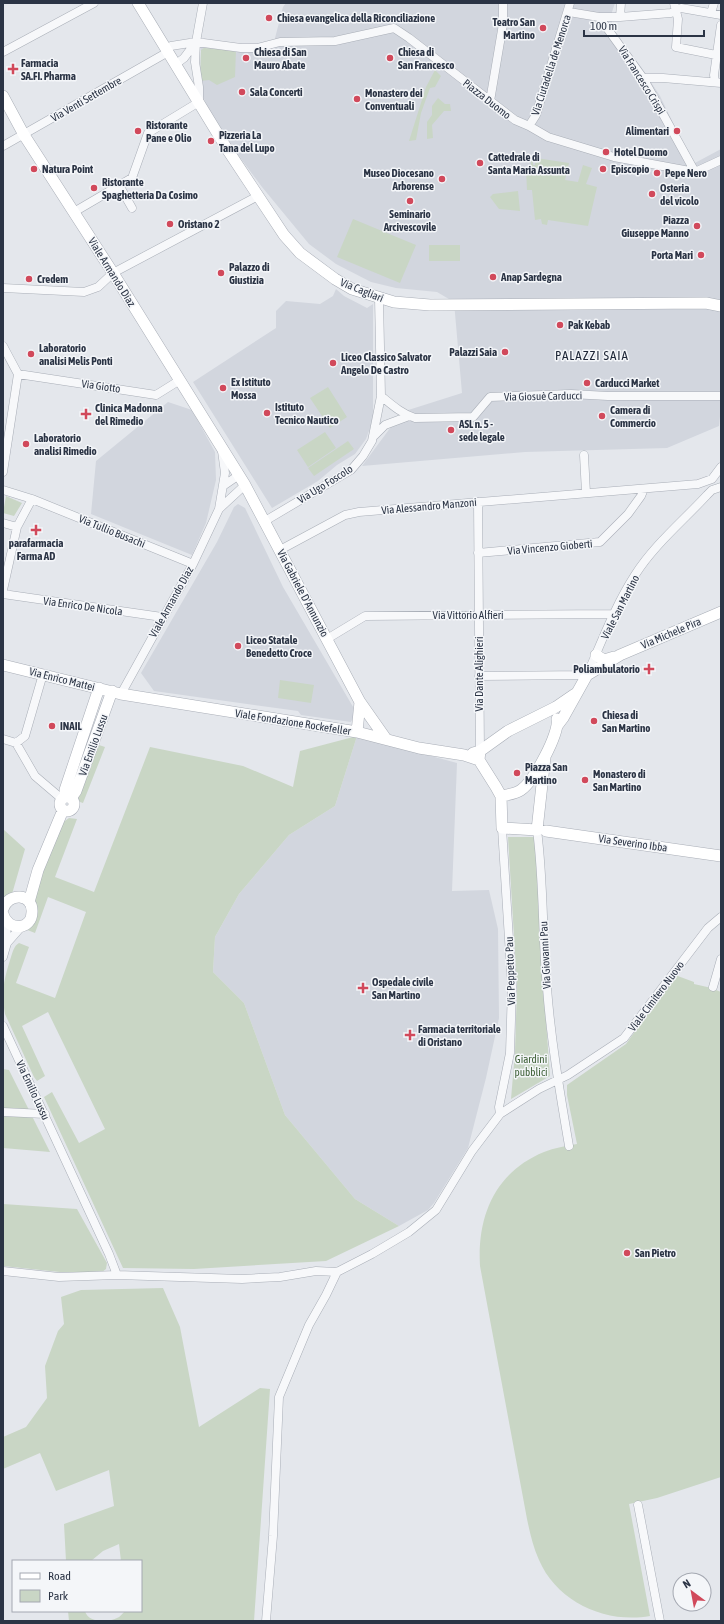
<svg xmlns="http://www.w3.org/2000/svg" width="724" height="1624" font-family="'Asap Condensed',sans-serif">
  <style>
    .built { fill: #d2d6de }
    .green { fill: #c9d6c5 }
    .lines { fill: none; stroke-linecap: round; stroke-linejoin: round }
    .street-casing { stroke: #a9aeb7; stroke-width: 9 }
    .secondary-casing { stroke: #a9aeb7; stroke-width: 12 }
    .street { stroke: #f7f8fa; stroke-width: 8 }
    .secondary { stroke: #fff; stroke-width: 11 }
    .poi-dot { fill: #d1495b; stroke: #f4f6f9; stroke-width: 1.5 }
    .labels { text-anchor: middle; stroke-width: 3; stroke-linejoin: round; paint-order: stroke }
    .poi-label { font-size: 11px; font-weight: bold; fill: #2b3445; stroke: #f4f6f9; text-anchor: start }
    .street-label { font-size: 11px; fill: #2b3445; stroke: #f4f6f9 }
    .park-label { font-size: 11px; fill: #3f6138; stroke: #f4f6f9 }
    .quarter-label { font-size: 13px; letter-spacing: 1px; fill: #1d2536; stroke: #f4f6f9 }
  </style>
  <rect width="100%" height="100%" fill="#e4e7ec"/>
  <path class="built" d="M286,3H615L612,12V31L641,67L660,96L693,164L721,149V407L719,426L667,448L525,452L362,466L402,412L462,393L454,302L437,292L396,288L371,282L336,264L309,244L262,187L215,124L200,90L201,42L256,47L274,42L283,7Z
    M336,289L344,296L367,308L373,304V420L366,439L355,454L337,465L318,481L272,508L193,382L276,328V311L286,301L320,304L333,296Z
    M168,402L192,410L215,452L216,480L206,523L192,555L91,514L96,461Z
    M238,504L245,508L283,587L356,712L351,722L301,715L298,711L154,691L141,673L217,542L234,507Z
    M357,736L457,763L452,891L489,890L498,929L499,1018L486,1078L468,1148L434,1203L428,1210L399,1226L355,1199L285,1115L244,1003L213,972L215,937L239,894L289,835L335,806Z"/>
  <path class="green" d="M204,48L236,50L235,77L217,85L209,80L200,81L201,50Z
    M435,70L441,76L435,87L430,88L421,113L416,140L409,141L426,87Z
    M438,98L445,104H450L451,111H444L432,125L433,138L427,139V122L432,115V106Z
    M536,158L569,163L565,180L578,182L583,165L592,168L586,184L597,187L588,226L548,220L547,225L542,224L541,219L535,220L532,190H527L526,169L530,170L531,161H533V165H535Z
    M518,191L520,211L499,209L490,197L493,194Z
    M353,219L416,245L400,283L337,257Z
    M429,245H460V261H429Z
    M328,387L347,417L330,428L310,398Z
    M325,432L336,448L308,467L297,450Z
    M348,441L354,449L314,476L308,468Z
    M6,496L22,503L14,516L3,513Z
    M280,680L314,685L311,703L278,698Z
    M357,736L335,806L289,835L239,894L215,937L213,972L244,1003L285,1115L355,1199L399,1226L326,1261L194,1269L123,1268L44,1097L52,1092L79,1143L105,1129L48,1012L22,1026L45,1076L37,1081L34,1077L5,1014C1,991 4,979 11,957C13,951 14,946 19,943L29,947L16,983L55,998L86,912L48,897L35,933L25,929L23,924L62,823L69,818L77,819L55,877L94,892L150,747L243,766L293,787L300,751Z
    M99,745L105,747L83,803L80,802L78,798Z
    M3,829L25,849L10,901L3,903Z
    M508,837H534L539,874L540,938L550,1076L511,1099L515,1052L517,986Z
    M675,975L694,982V984L716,989V990L721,992V1477L657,1498L629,1504L650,1616C606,1624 557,1602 539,1560C533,1547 530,1533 527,1519L480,1266C477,1216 495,1172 544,1152C554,1148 566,1146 577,1144L567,1095V1085L626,1044Z
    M3,1069L9,1070L50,1152L3,1148Z
    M3,1204L77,1209L107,1263L106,1269L102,1272H60L3,1266Z
    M163,1288L180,1327L199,1427L260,1388L270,1389L254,1621H69L68,1611H85C88,1623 108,1623 117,1618C120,1617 122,1614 125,1611H141V1561H121L119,1544L103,1551L91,1561H66L64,1524L114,1506L109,1470L56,1491L40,1453L3,1469V1437L26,1427L47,1398L45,1366L58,1331L64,1324L61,1297L81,1290Z"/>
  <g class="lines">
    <g class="street-casing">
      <path id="street" d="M674,3L678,19L676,47L716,55
        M569,12L599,17L643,78L695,172
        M711,13L714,3
        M599,17H620L671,13L681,8L721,15
        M620,17L621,3
        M166,49L171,46L196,42L241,48H257L280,42L335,41L394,28L409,38L515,120L529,126L548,137L614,157L695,172
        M3,52L94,3
        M176,64L184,58L196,42
        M643,78H663L721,83
        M715,82L714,75L721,25
        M490,101L503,24V3
        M529,126L536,115L570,3
        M3,146L168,52
        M695,172L721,160
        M119,185L132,208
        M74,212L132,178L148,133L199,102V87L195,62L196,42L203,3
        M3,288L84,292L98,287L113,273L258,196
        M3,346L18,374L3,472
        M18,374L156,395L180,380
        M381,396C392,405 402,414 415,418L473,417L490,397L571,394L608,396H721
        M374,436L385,425L409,416
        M584,455L586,493
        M223,486L239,475
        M3,490L32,499L17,527L3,590
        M32,499L193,564
        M478,502L480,751
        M219,509L245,485
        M265,521L351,470L363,456L372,441L381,396L379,298
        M3,523L17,527
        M280,550L345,515L359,512L698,484L712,479L721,467
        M478,553L600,542L628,514L641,496L644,489
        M3,594L162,617
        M327,639L365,616L614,614
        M479,676L587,675C602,641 615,606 635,575C654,545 683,521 707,495L712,490L721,487
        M121,694L193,564L219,509L225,473L222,451
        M3,739L16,743L35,776L62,799
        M16,743L25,736L43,674
        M543,830H537C544,883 542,936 547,988C551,1041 560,1093 569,1146
        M7,943L22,926
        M3,957L7,943L6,921
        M713,987L721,959
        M3,1026L109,1254L117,1275
        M3,1112L45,1114
        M500,1114L499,1107L510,1053L512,987L502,828
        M3,1271L59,1277L117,1275L242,1279L280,1277L316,1271L337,1272L372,1254L409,1232L436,1210L472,1151L500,1114L539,1089L568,1075L624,1038L708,928L721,917
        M638,1505L660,1621
        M266,1621L273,1536L279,1397L309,1325L326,1295L337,1272"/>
    </g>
    <g class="secondary-casing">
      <path id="secondary" d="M138,3L227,149L284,235L300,253L335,279L352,289L394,302L430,305L706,303L721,306
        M3,96L24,135L113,273L245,485L360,702L386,739
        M596,655L604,660L614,657
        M3,665L121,694L357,732L419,748L464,755L479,760
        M557,726L563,718L587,675L620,655L721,612
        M357,732L360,702
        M480,751L479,760L496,787L501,796L502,828L537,830L545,757
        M473,753L480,751L508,731L556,707L575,694
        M501,796C507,795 515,794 521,790C534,781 560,733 557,719
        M60 804a7 7 0 1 1 14 0a7 7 0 1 1-14 0Z
        M66,797L65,790L99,688
        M71,798L76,791L112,691
        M546,831L721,856
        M29,902L38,870L63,810
        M3,909C8,892 33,893 32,912C32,930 8,932 3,914"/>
    </g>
    <use href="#street" class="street"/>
    <use href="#secondary" class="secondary"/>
  </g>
  <g class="poi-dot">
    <circle cx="269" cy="18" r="4"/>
    <circle cx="543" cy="28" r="4"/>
    <circle cx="246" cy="58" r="4"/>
    <circle cx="390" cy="58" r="4"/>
    <path d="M11 63h4v4h4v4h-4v4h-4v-4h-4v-4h4z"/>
    <circle cx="242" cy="92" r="4"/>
    <circle cx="357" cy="99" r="4"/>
    <circle cx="138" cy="131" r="4"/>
    <circle cx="677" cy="131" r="4"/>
    <circle cx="211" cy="141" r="4"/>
    <circle cx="606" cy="152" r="4"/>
    <circle cx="480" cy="163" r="4"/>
    <circle cx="34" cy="169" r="4"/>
    <circle cx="603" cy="169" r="4"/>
    <circle cx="657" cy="173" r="4"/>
    <circle cx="442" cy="179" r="4"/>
    <circle cx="94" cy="188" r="4"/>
    <circle cx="652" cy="194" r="4"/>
    <circle cx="410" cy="201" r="4"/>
    <circle cx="170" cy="224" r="4"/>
    <circle cx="697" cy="226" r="4"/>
    <circle cx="701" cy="255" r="4"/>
    <circle cx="221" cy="273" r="4"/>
    <circle cx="493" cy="277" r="4"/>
    <circle cx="29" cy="279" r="4"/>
    <circle cx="560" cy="325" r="4"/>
    <circle cx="505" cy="352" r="4"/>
    <circle cx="31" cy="354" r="4"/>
    <circle cx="333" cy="363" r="4"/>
    <circle cx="587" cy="383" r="4"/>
    <circle cx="223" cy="388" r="4"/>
    <circle cx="267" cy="413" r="4"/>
    <path d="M84 408h4v4h4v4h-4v4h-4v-4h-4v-4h4z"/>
    <circle cx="602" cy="416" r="4"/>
    <circle cx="451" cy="430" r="4"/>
    <circle cx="26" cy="444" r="4"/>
    <path d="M34 524h4v4h4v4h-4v4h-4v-4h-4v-4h4z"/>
    <circle cx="238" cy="646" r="4"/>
    <path d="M647 663h4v4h4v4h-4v4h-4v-4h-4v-4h4z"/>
    <circle cx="594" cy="721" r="4"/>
    <circle cx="52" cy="726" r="4"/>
    <circle cx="517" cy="773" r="4"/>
    <circle cx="585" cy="780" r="4"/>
    <path d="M361 982h4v4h4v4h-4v4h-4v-4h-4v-4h4z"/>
    <path d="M408 1029h4v4h4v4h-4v4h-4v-4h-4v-4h4z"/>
    <circle cx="627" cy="1253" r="4"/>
  </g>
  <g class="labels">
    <g class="poi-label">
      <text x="277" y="22">Chiesa evangelica della Riconciliazione</text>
      <text x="535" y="26" text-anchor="end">Teatro San<tspan x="535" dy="13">Martino</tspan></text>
      <text x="254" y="56">Chiesa di San<tspan x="254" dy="13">Mauro Abate</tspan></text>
      <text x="398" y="56">Chiesa di<tspan x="398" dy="13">San Francesco</tspan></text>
      <text x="21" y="67">Farmacia<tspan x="21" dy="13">SA.FI. Pharma</tspan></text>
      <text x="250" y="96">Sala Concerti</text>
      <text x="365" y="97">Monastero dei<tspan x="365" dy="13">Conventuali</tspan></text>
      <text x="146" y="129">Ristorante<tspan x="146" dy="13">Pane e Olio</tspan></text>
      <text x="669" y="135" text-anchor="end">Alimentari</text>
      <text x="219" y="139">Pizzeria La<tspan x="219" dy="13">Tana del Lupo</tspan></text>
      <text x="614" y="156">Hotel Duomo</text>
      <text x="488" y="161">Cattedrale di<tspan x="488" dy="13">Santa Maria Assunta</tspan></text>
      <text x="42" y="173">Natura Point</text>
      <text x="611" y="173">Episcopio</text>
      <text x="434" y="177" text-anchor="end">Museo Diocesano<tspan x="434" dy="13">Arborense</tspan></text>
      <text x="665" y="177">Pepe Nero</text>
      <text x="102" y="186">Ristorante<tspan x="102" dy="13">Spaghetteria Da Cosimo</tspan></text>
      <text x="660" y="192">Osteria<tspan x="660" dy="13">del vicolo</tspan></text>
      <text x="410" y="218" text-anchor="middle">Seminario<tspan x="410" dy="13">Arcivescovile</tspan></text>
      <text x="689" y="224" text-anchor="end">Piazza<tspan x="689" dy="13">Giuseppe Manno</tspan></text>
      <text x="178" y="228">Oristano 2</text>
      <text x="693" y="259" text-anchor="end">Porta Mari</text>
      <text x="229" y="271">Palazzo di<tspan x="229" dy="13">Giustizia</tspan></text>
      <text x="501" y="281">Anap Sardegna</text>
      <text x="37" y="283">Credem</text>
      <text x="568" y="329">Pak Kebab</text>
      <text x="39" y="352">Laboratorio<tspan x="39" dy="13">analisi Melis Ponti</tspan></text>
      <text x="497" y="356" text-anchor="end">Palazzi Saia</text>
      <text x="341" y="361">Liceo Classico Salvator<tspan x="341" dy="13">Angelo De Castro</tspan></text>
      <text x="231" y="386">Ex Istituto<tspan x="231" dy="13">Mossa</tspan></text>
      <text x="595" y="387">Carducci Market</text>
      <text x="275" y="411">Istituto<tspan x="275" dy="13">Tecnico Nautico</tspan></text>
      <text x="95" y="412">Clinica Madonna<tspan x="95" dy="13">del Rimedio</tspan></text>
      <text x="610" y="414">Camera di<tspan x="610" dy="13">Commercio</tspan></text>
      <text x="459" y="428">ASL n. 5 -<tspan x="459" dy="13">sede legale</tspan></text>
      <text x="34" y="442">Laboratorio<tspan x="34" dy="13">analisi Rimedio</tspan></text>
      <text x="36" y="547" text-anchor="middle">parafarmacia<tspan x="36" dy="13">Farma AD</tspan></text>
      <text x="246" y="644">Liceo Statale<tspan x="246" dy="13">Benedetto Croce</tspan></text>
      <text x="640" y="673" text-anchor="end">Poliambulatorio</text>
      <text x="602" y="719">Chiesa di<tspan x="602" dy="13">San Martino</tspan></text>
      <text x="60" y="730">INAIL</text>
      <text x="525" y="771">Piazza San<tspan x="525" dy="13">Martino</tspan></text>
      <text x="593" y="778">Monastero di<tspan x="593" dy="13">San Martino</tspan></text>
      <text x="372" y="986">Ospedale civile<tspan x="372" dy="13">San Martino</tspan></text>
      <text x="418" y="1033">Farmacia territoriale<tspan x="418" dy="13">di Oristano</tspan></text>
      <text x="635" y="1257">San Pietro</text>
    </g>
    <g class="street-label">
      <text transform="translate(551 65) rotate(-72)" y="4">Via Ciutadella de Menorca</text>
      <text transform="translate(642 80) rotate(58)" y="4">Via Francesco Crispi</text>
      <text transform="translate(86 99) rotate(-30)" y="4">Via Venti Settembre</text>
      <text transform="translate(487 99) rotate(38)" y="4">Piazza Duomo</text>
      <text transform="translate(112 272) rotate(58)" y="4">Viale Armando Diaz</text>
      <text transform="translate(362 290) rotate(22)" y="4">Via Cagliari</text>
      <text transform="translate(101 386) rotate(8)" y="4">Via Giotto</text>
      <text transform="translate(543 396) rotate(-1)" y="4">Via Giosuè Carducci</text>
      <text transform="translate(325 484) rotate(-32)" y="4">Via Ugo Foscolo</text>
      <text transform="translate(429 506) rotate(-5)" y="4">Via Alessandro Manzoni</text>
      <text transform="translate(112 531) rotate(22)" y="4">Via Tullio Busachi</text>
      <text transform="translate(550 547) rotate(-5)" y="4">Via Vincenzo Gioberti</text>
      <text transform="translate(303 593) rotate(62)" y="4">Via Gabriele D'Annunzio</text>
      <text transform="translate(171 602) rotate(-61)" y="4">Viale Armando Diaz</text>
      <text transform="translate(83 606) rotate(8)" y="4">Via Enrico De Nicola</text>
      <text transform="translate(620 607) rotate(-63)" y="4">Viale San Martino</text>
      <text x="468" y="619">Via Vittorio Alfieri</text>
      <text transform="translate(671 633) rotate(-23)" y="4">Via Michele Pira</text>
      <text transform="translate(479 674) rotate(-90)" y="4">Via Dante Alighieri</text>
      <text transform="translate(62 679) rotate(14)" y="4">Via Enrico Mattei</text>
      <text transform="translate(293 722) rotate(9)" y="4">Viale Fondazione Rockefeller</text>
      <text transform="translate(93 745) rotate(-70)" y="4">Via Emilio Lussu</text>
      <text transform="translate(633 843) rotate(8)" y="4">Via Severino Ibba</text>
      <text transform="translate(545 955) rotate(-93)" y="4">Via Giovanni Pau</text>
      <text transform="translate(510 971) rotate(-92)" y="4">Via Peppetto Pau</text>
      <text transform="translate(656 996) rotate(-53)" y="4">Viale Cimitero Nuovo</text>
      <text transform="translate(33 1090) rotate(65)" y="4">Via Emilio Lussu</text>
    </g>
    <g class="park-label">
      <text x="531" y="1063">Giardini<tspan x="531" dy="13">pubblici</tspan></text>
    </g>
    <g class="quarter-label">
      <text x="592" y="360">PALAZZI SAIA</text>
    </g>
  </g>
  <rect width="724" height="1624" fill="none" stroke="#2b3445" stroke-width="8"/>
  <rect x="12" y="1560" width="130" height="52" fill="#f4f6f9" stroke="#a4a8b1"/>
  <rect x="20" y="1573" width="20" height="6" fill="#ffffff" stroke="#a4a8b1"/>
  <text x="48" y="1580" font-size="12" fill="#2b3445">Road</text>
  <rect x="20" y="1590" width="20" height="12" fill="#c9d6c5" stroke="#a4a8b1"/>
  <text x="48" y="1600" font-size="12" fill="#2b3445">Park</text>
  <g transform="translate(692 1592) rotate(328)"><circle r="19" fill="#f4f6f9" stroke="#a4a8b1"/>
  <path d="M0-3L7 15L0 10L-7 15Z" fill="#d1495b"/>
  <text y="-6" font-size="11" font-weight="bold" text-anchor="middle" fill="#2b3445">N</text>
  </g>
  <path d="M584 30v6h120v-6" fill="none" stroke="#2b3445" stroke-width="2"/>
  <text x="590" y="30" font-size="12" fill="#2b3445" stroke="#f4f6f9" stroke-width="3" paint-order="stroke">100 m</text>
</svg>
